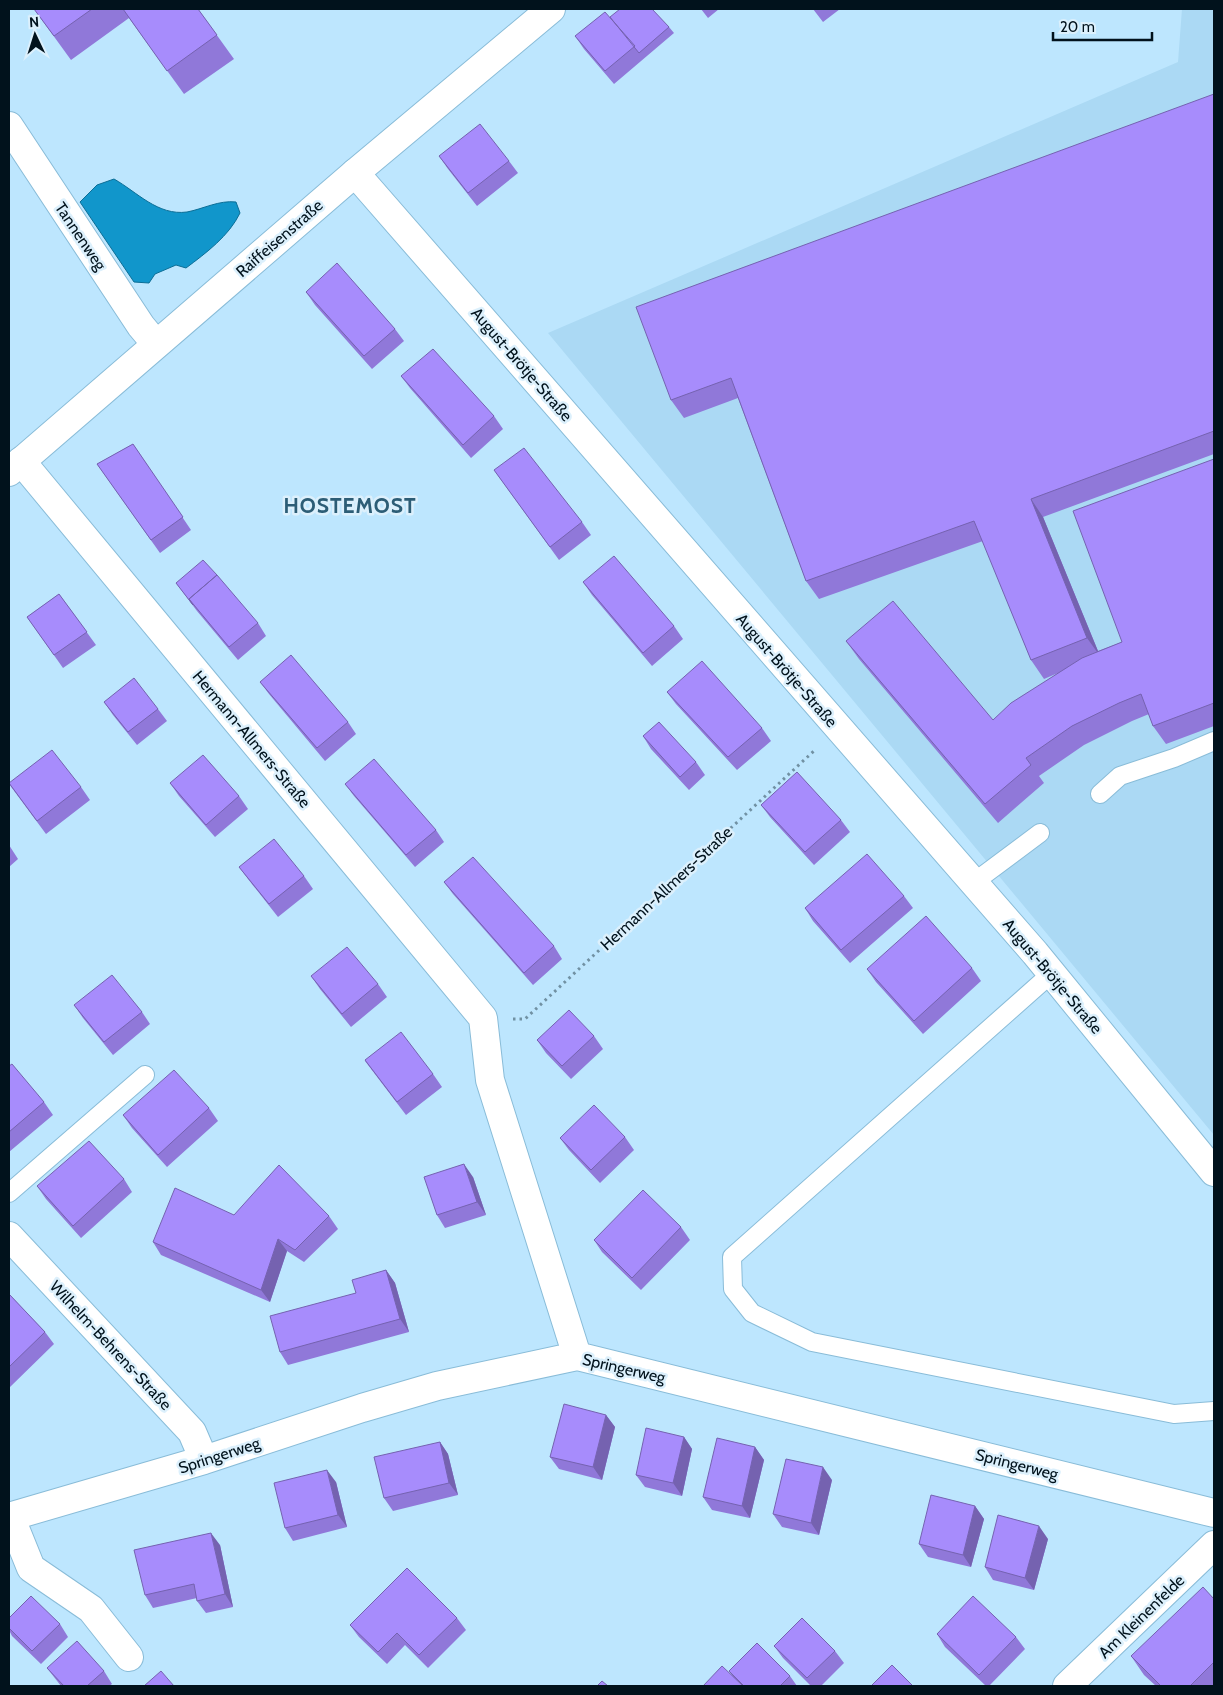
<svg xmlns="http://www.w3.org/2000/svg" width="1223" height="1695" font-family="Cabin,sans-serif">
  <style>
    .built { fill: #abd9f4 }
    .water { fill: #1196cb; stroke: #0c6e96 }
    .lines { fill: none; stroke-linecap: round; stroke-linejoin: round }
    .service-casing { stroke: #89bcd8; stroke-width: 20 }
    .minor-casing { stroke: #89bcd8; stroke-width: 30 }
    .tertiary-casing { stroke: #89bcd8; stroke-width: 30 }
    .path { stroke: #7191a3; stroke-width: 3; stroke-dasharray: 2.5 4; stroke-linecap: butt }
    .service { stroke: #fff; stroke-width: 18 }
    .minor { stroke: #fff; stroke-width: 28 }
    .tertiary { stroke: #fff; stroke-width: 28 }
    .wall { fill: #9078d9 }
    .shaded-wall { fill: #7562b0 }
    .building { fill: #a78cfc; stroke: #7562b0 }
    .labels { text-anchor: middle; stroke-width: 5; stroke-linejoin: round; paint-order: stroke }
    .street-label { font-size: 16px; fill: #01121c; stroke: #dcf0fc }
    .district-label { font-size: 21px; font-weight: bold; letter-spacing: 1px; fill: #2c5d76; stroke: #dcf0fc }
  </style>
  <rect width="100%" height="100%" fill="#bde6fe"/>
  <path class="built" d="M1182,9H1214V1135L548,333L1178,62Z"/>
  <path class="water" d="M114,179C137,192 158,216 187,212C203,209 219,200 236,202L240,213C229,236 206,253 186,268L176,265L155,274L149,283L134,282L80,202L97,185Z"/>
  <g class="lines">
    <g class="service-casing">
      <path id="service" d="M1100,794L1120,776L1174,758L1214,741
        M973,883L1040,833
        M1052,973L732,1257L733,1289L752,1313L812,1342L1174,1414L1214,1411
        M9,1193L145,1075"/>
    </g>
    <g class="minor-casing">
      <path id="minor" d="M9,126L141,326L156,344
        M355,173L1035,953L1214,1172
        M21,461L483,1018L490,1080L577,1356
        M9,1236L192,1432L204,1460
        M10,1516L31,1568L91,1609L129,1657
        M9,1517L204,1460L362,1408L437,1386L577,1356L1214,1513
        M1067,1686L1214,1545"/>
    </g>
    <g class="tertiary-casing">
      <path id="tertiary" d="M9,472L355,173L551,9"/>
    </g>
    <path class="path" d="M513,1019H525L816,749"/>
    <use href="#service" class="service"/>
    <use href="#minor" class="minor"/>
    <use href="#tertiary" class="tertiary"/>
  </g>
  <path class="wall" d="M34,9H198L234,59L184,94L129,18L71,60Z
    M701,9H719L708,18Z
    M813,9H840L823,22Z
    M610,17L669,27L674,33L614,84L584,49L575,36Z
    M1214,94V454L1043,517L1098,651L1122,642L1214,459V726L1166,744L1153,726L1149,714L1132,721L1084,745L1039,776L1044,783L998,823L859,659L846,641L993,720L1058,673L1044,679L1031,660L983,541L819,599L806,581L738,398L684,418L671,400Z
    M439,156L509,161L518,173L477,206L448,169Z
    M306,292L395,329L404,341L372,369L315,305Z
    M401,376L494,416L503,429L471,458L410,388Z
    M133,444L191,530L160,553L97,464Z
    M494,470L582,522L591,535L559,560Z
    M583,582L674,626L683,639L652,666L592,595Z
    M176,583L258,623L266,636L238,660L197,611Z
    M59,594L96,645L63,668L27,617Z
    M260,682L348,722L356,734L325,761L269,694Z
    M667,692L762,728L771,741L737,770L676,704Z
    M104,702L158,709L167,721L137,745L113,715Z
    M643,736L696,762L705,775L689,790L651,749Z
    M170,783L239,796L248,809L215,837L179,796Z
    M9,784L81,787L90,800L46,834Z
    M345,784L436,830L444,842L415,867L354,796Z
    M761,805L841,820L850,832L814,865L770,817Z
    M9,845L18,859L9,867Z
    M239,867L304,876L313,889L278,917L248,879Z
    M444,882L554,946L562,959L533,985L453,894Z
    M904,896L913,908L850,963L813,921L805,908Z
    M972,968L981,981L923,1034L876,982L867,969Z
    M311,976L378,984L387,997L351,1027L320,989Z
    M74,1005L142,1012L150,1024L113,1055L83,1018Z
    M594,1036L603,1049L571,1079L546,1053L537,1040Z
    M365,1061L433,1074L442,1087L406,1115Z
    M9,1066L44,1102L53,1115L9,1152Z
    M209,1108L218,1121L167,1167L132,1128L123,1115Z
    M625,1137L634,1150L600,1183L569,1150L560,1138Z
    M473,1177L486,1215L445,1228L437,1215Z
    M124,1179L132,1192L81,1238L46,1199L37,1186Z
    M234,1215L329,1216L338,1229L304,1262L287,1251L270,1302L161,1255L153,1242Z
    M681,1227L690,1240L641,1290L602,1252L594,1240Z
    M386,1270L395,1283L409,1332L288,1365L280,1352L356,1293Z
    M9,1294L45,1332L54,1344L9,1388Z
    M606,1415L615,1427L602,1480L559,1469L550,1457Z
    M684,1437L692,1449L682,1496L645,1487L636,1475Z
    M440,1442L448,1454L458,1495L393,1511L384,1498Z
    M755,1447L764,1460L750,1518L712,1510L703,1497Z
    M832,1480L819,1535L782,1527L773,1514Z
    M336,1482L347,1527L293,1541L285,1528Z
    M975,1506L984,1519L971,1567L928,1557L919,1544Z
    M1048,1539L1034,1590L993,1580L985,1567Z
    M220,1545L233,1607L206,1613L197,1601V1598L153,1608L145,1595Z
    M1214,1599V1686H1156L1144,1675L1131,1656Z
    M9,1618L60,1624L68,1637L41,1664L12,1636L9,1630Z
    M457,1618L466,1630L428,1668L405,1645L387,1664L359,1637L350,1625Z
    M937,1634L1016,1637L1025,1649L989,1686H986L945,1647Z
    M774,1646L835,1651L844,1663L821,1686H811L783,1658Z
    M47,1668L104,1671L112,1684L109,1686H61Z
    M729,1671L790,1676L797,1686H703L733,1677Z"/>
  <path class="shaded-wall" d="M1031,499L1043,517L1100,656L1087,638Z
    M464,1164L473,1177L486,1215L477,1202Z
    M278,1239L287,1251L270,1302L261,1290Z
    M386,1270L395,1283L409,1332L400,1319Z
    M606,1415L615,1427L602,1480L593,1467Z
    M684,1437L692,1449L682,1496L673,1483Z
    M440,1442L448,1454L458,1495L449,1483Z
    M755,1447L764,1460L750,1518L742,1506Z
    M823,1467L832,1480L819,1535L811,1523Z
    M327,1470L336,1482L347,1527L338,1515Z
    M975,1506L984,1519L971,1567L963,1555Z
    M1039,1526L1048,1539L1034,1590L1025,1578Z
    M211,1533L220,1545L233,1607L225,1594Z"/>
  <path class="building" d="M34,9H92L54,36Z
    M123,9H198L217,35L167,71Z
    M620,9H652L669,27L639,53L610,17Z
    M605,12L635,46L605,71L575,36Z
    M1214,94V431L1031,499L1087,638L1031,660L974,521L806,581L731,378L671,400L636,307Z
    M480,124L509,161L468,193L439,156Z
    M337,263L395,329L364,356L306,292Z
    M433,349L494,416L463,445L401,376Z
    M133,444L183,517L151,540L97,464Z
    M524,448L582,522L550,547L494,470Z
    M1214,459V703L1153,726L1141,694L1119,703L1072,726L1026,758L1031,765L985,804L846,641L893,601L993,720L1011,703L1082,658L1122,642L1073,511Z
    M614,556L674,626L643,653L583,582Z
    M203,560L217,575L189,599L193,605L176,583Z
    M217,575L258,623L229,647L189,599Z
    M59,594L87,632L54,655L27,617Z
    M291,655L348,722L317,748L260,682Z
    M702,661L762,728L728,757L667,692Z
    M134,678L158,709L128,732L104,702Z
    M659,722L696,762L680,777L643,736Z
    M52,750L81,787L37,821L9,783Z
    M203,755L239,796L206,825L170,783Z
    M374,759L436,830L406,855L345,784Z
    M797,772L841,820L805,852L761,805Z
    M274,839L304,876L269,904L239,867Z
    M867,854L904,896L841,950L805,908Z
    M473,857L554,946L524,973L444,882Z
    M926,916L972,968L914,1021L867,969Z
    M347,947L378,984L342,1014L311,976Z
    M112,975L142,1012L104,1042L74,1005Z
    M569,1010L594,1036L562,1066L537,1040Z
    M401,1032L433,1074L397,1102L365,1060Z
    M12,1064L44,1102L9,1132V1066Z
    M174,1070L209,1108L158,1155L123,1115Z
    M594,1105L625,1137L591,1170L560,1138Z
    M89,1141L124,1179L73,1226L37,1186Z
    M464,1164L477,1202L437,1215L424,1177Z
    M279,1165L329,1216L295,1250L278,1239L261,1290L153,1242L175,1188L234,1215Z
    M643,1190L681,1227L632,1278L594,1240Z
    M386,1270L400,1319L280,1352L270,1316L356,1293L352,1280Z
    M9,1294L45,1332L9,1367Z
    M564,1404L606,1415L593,1467L550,1457Z
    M646,1428L684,1437L673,1483L636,1475Z
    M717,1438L755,1447L742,1506L703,1497Z
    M440,1442L449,1483L384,1498L374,1457Z
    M786,1459L823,1467L811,1523L773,1514Z
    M327,1470L338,1515L285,1528L274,1483Z
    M931,1495L975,1506L963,1555L919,1544Z
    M998,1515L1039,1526L1025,1578L985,1567Z
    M211,1533L225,1594L197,1601L194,1584L145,1595L134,1550Z
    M407,1568L457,1618L419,1655L397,1633L378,1652L350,1625Z
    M1203,1587L1214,1599V1662L1190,1686H1161L1131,1656Z
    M31,1596L60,1624L32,1651L9,1628V1618Z
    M973,1596L1016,1637L979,1675L937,1634Z
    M802,1618L835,1651L807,1678L774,1646Z
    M77,1641L104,1671L87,1686H64L47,1668Z
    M757,1643L790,1676L780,1686H744L729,1671Z
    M892,1665L913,1686H871Z
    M722,1666L743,1686H703Z
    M161,1671L174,1686H144Z
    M602,1681L608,1686H597Z"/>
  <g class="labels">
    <g class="street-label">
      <text transform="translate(81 236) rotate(56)" y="6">Tannenweg</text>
      <text transform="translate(279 238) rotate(-41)" y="6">Raiffeisenstraße</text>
      <text transform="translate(522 364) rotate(49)" y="6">August-Brötje-Straße</text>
      <text transform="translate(787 670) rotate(49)" y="6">August-Brötje-Straße</text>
      <text transform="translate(252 739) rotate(50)" y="6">Hermann-Allmers-Straße</text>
      <text transform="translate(666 888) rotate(-43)" y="6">Hermann-Allmers-Straße</text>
      <text transform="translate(1053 976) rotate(50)" y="6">August-Brötje-Straße</text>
      <text transform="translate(111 1345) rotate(47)" y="6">Wilhelm-Behrens-Straße</text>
      <text transform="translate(624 1368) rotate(13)" y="6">Springerweg</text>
      <text transform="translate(219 1455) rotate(-18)" y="6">Springerweg</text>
      <text transform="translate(1017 1464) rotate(14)" y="6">Springerweg</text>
      <text transform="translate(1141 1616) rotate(-44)" y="6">Am Kleinenfelde</text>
    </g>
    <g class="district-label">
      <text x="350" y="513">HOSTEMOST</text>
    </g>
  </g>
  <rect width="1223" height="1695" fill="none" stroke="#01121c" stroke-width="20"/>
  <g transform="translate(35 35) rotate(356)" stroke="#dcf0fc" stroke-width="4" paint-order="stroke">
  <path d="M0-4L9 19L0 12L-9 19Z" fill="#01121c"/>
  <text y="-8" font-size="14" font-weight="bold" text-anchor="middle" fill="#01121c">N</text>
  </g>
  <path d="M1053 32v8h99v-8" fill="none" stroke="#01121c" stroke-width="2.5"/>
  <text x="1060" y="32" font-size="15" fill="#01121c" stroke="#dcf0fc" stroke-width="4" paint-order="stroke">20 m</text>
</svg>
